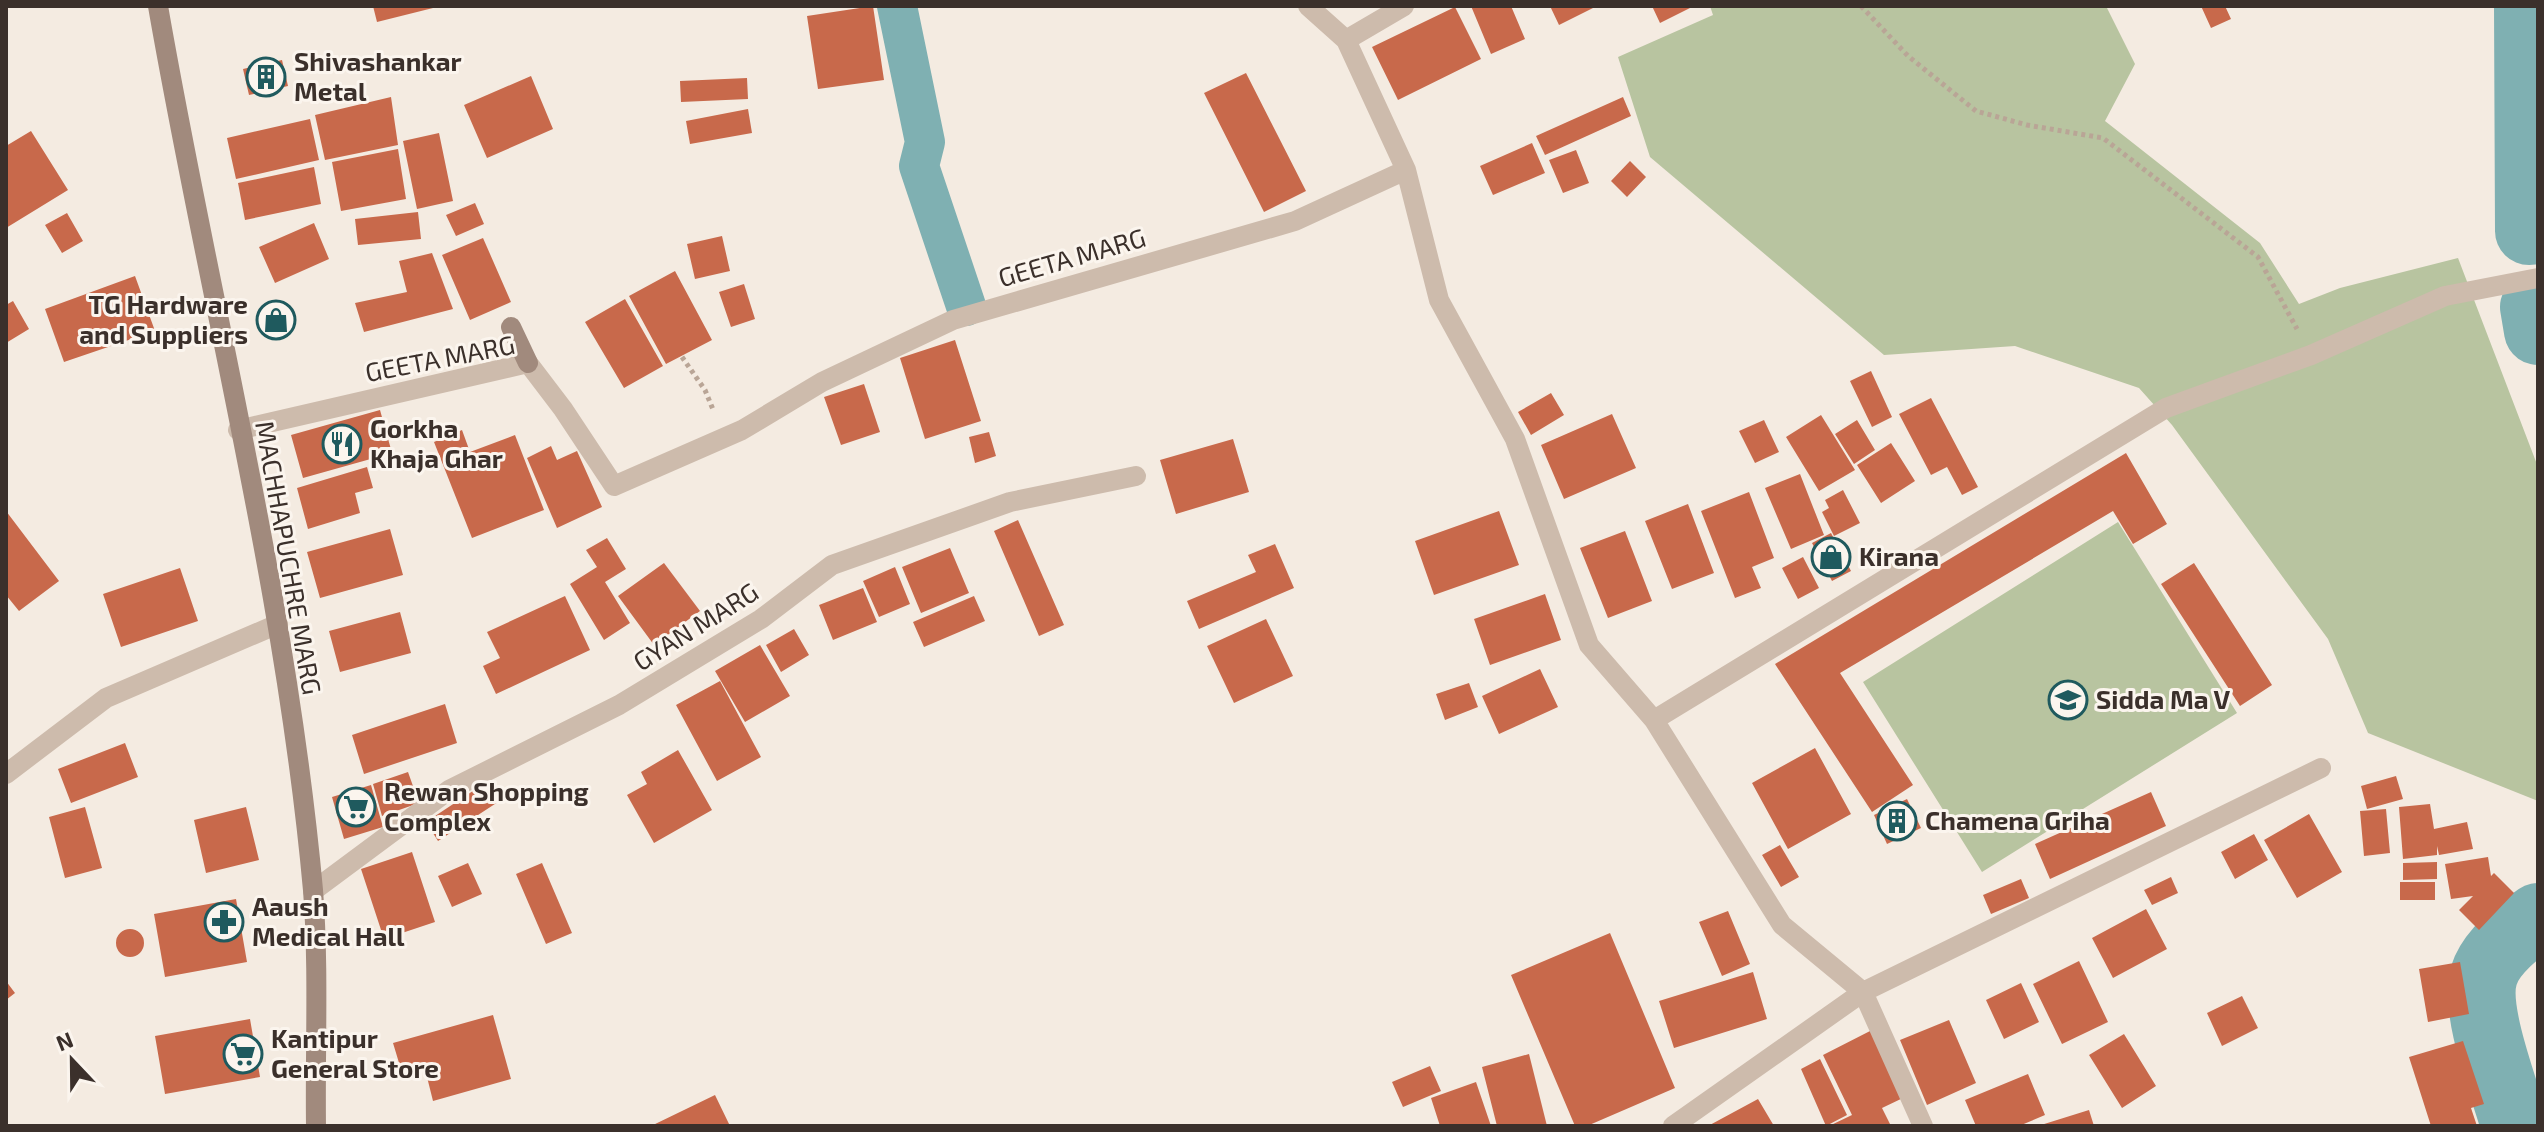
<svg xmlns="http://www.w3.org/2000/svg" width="2544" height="1132" font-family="'Exo 2',sans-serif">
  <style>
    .green { fill: #b8c4a0 }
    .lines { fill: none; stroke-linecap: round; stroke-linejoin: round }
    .canal { stroke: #7fb0b2; stroke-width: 40 }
    .river { stroke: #7fb0b2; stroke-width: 68 }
    .building { fill: #c8694b }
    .path { stroke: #b9a596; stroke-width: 5; stroke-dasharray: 4 4; stroke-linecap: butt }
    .street { stroke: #cdbbac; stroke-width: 20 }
    .secondary { stroke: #a18a7d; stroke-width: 20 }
    .labels { text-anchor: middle; stroke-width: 6; stroke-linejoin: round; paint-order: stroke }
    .poi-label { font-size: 26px; font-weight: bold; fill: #3b302b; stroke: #fbf5ee; text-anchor: start }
    .street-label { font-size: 26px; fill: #3b302b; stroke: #fbf5ee }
  </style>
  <rect width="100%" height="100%" fill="#f4ebe1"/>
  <path class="green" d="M1710,6H2106L2135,64L2105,121L2260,243L2299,304L2340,288L2458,258L2538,467V801L2368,733L2328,639L2172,425L2139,388L2015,346L1884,355L1650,157L1618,57L1713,15Z
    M2118,522L2237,713L1982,872L1863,682Z"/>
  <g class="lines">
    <path class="canal" d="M897,6L925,142L919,166L966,306"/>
    <path class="river" d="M2528,6L2529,231
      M2534,307L2538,331
      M2515,1126C2505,1089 2473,1011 2484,975C2491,952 2519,930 2538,917"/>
  </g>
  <path class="building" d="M373,6H437V7L377,22Z
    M873,6L884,80L818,89L807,16Z
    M1471,6H1511L1525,39L1491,54Z
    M1550,6H1597L1559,25Z
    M1652,6H1694L1660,23Z
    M2201,6H2225L2231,19L2211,28Z
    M1455,7L1481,59L1398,100L1372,47Z
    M282,60L288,86L249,95L243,69Z
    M1246,73L1306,191L1264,212L1204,93Z
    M531,76L553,129L487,158L464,105Z
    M747,78L748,99L681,102L680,81Z
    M391,97L398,145L325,160L315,115Z
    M1623,97L1631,116L1545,155L1536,136Z
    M748,109L752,133L690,144L686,121Z
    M310,119L319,160L236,179L227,138Z
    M31,131L68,190L6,228V146Z
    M439,133L453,201L417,209L403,141Z
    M1532,143L1545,173L1493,195L1480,166Z
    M398,149L406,199L341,211L332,162Z
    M1576,150L1589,183L1563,193L1549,160Z
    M1630,161L1646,177L1627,197L1611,181Z
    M314,167L321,204L245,220L238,183Z
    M475,203L484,224L456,236L446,215Z
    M418,212L421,239L358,245L355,219Z
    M67,213L83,241L62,253L45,225Z
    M314,223L329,259L275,283L259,247Z
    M722,236L730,271L695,279L687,244Z
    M483,238L511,302L470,320L442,255Z
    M432,253L453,309L364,332L355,303L407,292L399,261Z
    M675,271L712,340L666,364L629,296Z
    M135,276L155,331L64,362L45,309Z
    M744,284L755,319L731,327L719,292Z
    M625,299L663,366L624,388L585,322Z
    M13,301L29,329L6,343V305Z
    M955,340L981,421L925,439L900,358Z
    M1871,371L1892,417L1872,427L1850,381Z
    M864,384L880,432L841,445L824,397Z
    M1551,393L1564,415L1531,435L1518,412Z
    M1931,398L1978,487L1962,495L1947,467L1931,475L1899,414Z
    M380,410L392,453L303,478L291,435Z
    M1612,414L1636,468L1564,499L1541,445Z
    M1821,415L1855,470L1819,491L1786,437Z
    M1764,420L1779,452L1755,463L1739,431Z
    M1857,420L1875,450L1854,464L1835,434Z
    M462,430L470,452L515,435L544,510L472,538L434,442Z
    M989,432L996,456L975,463L969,437Z
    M1233,439L1249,492L1176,514L1160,460Z
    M1891,443L1915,481L1881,503L1857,465Z
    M551,446L557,460L577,451L602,507L557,528L527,458Z
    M2126,453L2167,524L2133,544L2113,511L1840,673L1913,785L1872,812L1775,664Z
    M367,467L373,488L355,493L360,513L308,529L297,488Z
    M1800,474L1824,535L1791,549L1765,488Z
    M1843,490L1860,523L1834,536L1822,512L1829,508L1825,500Z
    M1749,492L1774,558L1752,567L1761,588L1735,598L1701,511Z
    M1688,504L1714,573L1672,589L1645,521Z
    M6,511L59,581L19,611L6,595Z
    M1499,511L1519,565L1434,595L1415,541Z
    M1018,520L1064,625L1039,636L994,531Z
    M390,529L403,575L320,598L307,552Z
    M1625,531L1652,601L1608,618L1580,548Z
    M1831,533L1851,571L1832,581L1812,543Z
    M607,538L626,569L605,582L630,623L604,640L570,584L597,567L586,550Z
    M1275,544L1294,588L1199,629L1187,601L1256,572L1248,555Z
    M950,548L969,593L921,613L902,567Z
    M1803,557L1819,588L1798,599L1782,568Z
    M664,563L700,611L654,645L618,596Z
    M2194,563L2272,685L2240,706L2161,584Z
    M895,567L910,604L879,617L863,581Z
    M180,568L198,621L121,647L103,594Z
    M863,588L877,622L833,640L819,605Z
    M1545,594L1561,640L1490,665L1474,619Z
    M565,596L590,650L496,694L483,666L500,658L487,632Z
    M974,596L985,621L924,647L913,622Z
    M400,612L411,653L340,672L329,631Z
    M1266,619L1293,676L1234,703L1207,646Z
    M794,629L809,655L781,672L766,645Z
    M760,645L790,696L745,722L715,671Z
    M1540,669L1558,707L1499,734L1482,696Z
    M720,681L761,757L717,781L676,705Z
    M1469,683L1478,707L1445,720L1436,694Z
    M445,704L457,743L364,774L352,735Z
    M125,743L138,777L71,803L58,769Z
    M1815,748L1851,814L1788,849L1752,783Z
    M678,750L712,810L654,843L627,795L647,784L641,772Z
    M408,772L419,803L382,816L373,784Z
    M2396,776L2403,799L2367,809L2361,786Z
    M485,783L498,802L438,841L426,822Z
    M371,785L383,827L344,839L332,797Z
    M2151,792L2166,826L2050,879L2035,844Z
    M1907,799L1921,828L1887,844L1874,815Z
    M2430,804L2434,829L2467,822L2473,849L2439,855L2437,846V855L2403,859L2399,807Z
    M85,807L102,868L65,878L49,817Z
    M246,807L259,860L206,873L194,820Z
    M2386,809L2390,853L2364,856L2360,811Z
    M2309,814L2342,872L2297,898L2264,840Z
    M2254,834L2268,860L2235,879L2221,852Z
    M1780,845L1799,877L1781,887L1762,855Z
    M412,852L435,922L384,939L361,869Z
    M2488,857L2491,876L2494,873L2514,893L2479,930L2459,910L2473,896L2451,899L2445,864Z
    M2437,862V879L2403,880V863Z
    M468,863L482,894L452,907L438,876Z
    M542,863L572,933L546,944L516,874Z
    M2171,877L2178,893L2152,905L2144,890Z
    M2021,879L2029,898L1991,914L1983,895Z
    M2400,882H2435V900H2400Z
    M236,899L247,962L165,977L154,914Z
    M2146,909L2167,949L2113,978L2092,938Z
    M1728,911L1750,964L1722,976L1699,922Z
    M116 943a14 14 0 1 1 28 0a14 14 0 1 1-28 0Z
    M1610,933L1675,1088L1587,1126H1575L1511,975Z
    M2079,961L2108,1022L2062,1044L2033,984Z
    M2460,962L2469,1014L2428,1022L2419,969Z
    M1753,972L1767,1019L1674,1048L1659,1001Z
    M6,981L15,993L6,1000Z
    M2021,983L2039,1022L2004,1039L1986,1000Z
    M2242,996L2258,1028L2222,1046L2207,1013Z
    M493,1015L511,1079L433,1101L425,1069L403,1076L393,1043Z
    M250,1019L260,1077L165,1094L155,1036Z
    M1949,1020L1976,1083L1927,1105L1900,1040Z
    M1872,1030L1905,1097L1882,1108L1891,1126H1829L1852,1115L1823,1055Z
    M2124,1034L2156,1086L2122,1108L2089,1055Z
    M2463,1041L2484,1104L2471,1108L2477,1126H2431L2409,1057Z
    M1529,1054L1547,1126H1497L1482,1067Z
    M1820,1059L1847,1115L1826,1126L1801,1069Z
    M1430,1066L1441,1091L1403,1107L1392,1082Z
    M2028,1074L2045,1115L2019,1126H1976L1965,1100Z
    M1476,1082L1491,1126H1440L1431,1098Z
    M715,1095L730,1126H651Z
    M1758,1099L1774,1126H1708Z
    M2089,1110L2094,1126H2041V1125Z"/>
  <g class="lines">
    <path class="path" d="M1861,6L1908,56L1976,111L2027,125L2103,138L2258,257L2297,329
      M682,357L705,390L714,412"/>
    <path class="street" d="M1308,6L1346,40L1406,170
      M1346,40L1404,6
      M238,430L528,363L563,409L614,486L742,430L822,382L953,320L1295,221L1406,170L1439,300L1515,439L1589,645L1654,720
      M6,774L106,698L278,624
      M313,891L449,790L619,705L761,619L832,565L1010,502L1136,476
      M1673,1126L1863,992L1782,925L1654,720L2166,408L2311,355L2445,296L2538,278
      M1923,1126L1863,992L2321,768"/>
    <path class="secondary" d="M158,6C209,300 286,592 313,890C319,967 315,1048 316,1126
      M511,327L528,363"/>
  </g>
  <defs>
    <g id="building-ring" transform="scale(2)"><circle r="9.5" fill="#fbf5ee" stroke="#1f5a5e" stroke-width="1.5"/><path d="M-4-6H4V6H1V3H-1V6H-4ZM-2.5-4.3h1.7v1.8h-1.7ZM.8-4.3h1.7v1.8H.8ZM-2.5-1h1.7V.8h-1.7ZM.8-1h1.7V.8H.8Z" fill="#1f5a5e"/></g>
    <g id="shop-ring" transform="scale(2)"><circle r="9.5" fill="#fbf5ee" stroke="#1f5a5e" stroke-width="1.5"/><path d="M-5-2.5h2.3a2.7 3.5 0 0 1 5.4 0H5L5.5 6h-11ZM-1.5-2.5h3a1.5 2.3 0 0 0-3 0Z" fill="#1f5a5e"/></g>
    <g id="restaurant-ring" transform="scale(2)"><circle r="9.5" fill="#fbf5ee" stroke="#1f5a5e" stroke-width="1.5"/><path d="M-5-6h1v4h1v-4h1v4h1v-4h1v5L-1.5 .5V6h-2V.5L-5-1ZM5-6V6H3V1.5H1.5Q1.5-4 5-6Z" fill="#1f5a5e"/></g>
    <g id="school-ring" transform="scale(2)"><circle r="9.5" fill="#fbf5ee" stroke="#1f5a5e" stroke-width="1.5"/><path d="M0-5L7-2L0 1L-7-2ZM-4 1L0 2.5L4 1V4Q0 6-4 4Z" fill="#1f5a5e"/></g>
    <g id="supermarket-ring" transform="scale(2)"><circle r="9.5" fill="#fbf5ee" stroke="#1f5a5e" stroke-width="1.5"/><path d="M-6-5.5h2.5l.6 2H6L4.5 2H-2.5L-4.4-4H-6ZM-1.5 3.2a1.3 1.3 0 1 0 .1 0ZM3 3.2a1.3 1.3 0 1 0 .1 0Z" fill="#1f5a5e"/></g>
    <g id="pharmacy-ring" transform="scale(2)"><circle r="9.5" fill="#fbf5ee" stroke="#1f5a5e" stroke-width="1.5"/><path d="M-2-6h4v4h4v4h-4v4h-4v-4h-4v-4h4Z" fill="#1f5a5e"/></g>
  </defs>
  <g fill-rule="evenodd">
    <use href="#building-ring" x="266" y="77"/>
    <use href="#shop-ring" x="276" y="320"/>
    <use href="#restaurant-ring" x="342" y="444"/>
    <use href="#shop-ring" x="1831" y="557"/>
    <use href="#school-ring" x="2068" y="700"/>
    <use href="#supermarket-ring" x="356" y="807"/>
    <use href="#building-ring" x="1897" y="821"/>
    <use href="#pharmacy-ring" x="224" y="922"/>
    <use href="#supermarket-ring" x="243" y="1054"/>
  </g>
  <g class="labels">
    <g class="poi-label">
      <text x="294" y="71">Shivashankar<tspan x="294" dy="30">Metal</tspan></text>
      <text x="248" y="314" text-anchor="end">TG Hardware<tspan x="248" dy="30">and Suppliers</tspan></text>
      <text x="370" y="438">Gorkha<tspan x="370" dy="30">Khaja Ghar</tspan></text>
      <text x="1859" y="566">Kirana</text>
      <text x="2096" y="709">Sidda Ma V</text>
      <text x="384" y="801">Rewan Shopping<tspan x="384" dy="30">Complex</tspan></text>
      <text x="1925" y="830">Chamena Griha</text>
      <text x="252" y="916">Aaush<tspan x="252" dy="30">Medical Hall</tspan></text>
      <text x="271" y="1048">Kantipur<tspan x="271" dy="30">General Store</tspan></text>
    </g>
    <g class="street-label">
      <text transform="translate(1072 258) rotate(-16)" y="9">GEETA MARG</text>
      <text transform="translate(440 359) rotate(-11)" y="9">GEETA MARG</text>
      <text transform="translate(288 558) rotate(80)" y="9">MACHHAPUCHRE MARG</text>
      <text transform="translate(696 627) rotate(-32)" y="9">GYAN MARG</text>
    </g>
  </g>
  <rect width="2544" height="1132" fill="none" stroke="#3b302b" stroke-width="16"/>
  <g transform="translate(72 1060) rotate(338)" stroke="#fbf5ee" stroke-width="6" paint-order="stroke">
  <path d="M0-6L14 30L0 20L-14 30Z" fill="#3b302b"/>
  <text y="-12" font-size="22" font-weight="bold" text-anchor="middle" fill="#3b302b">N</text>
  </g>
</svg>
